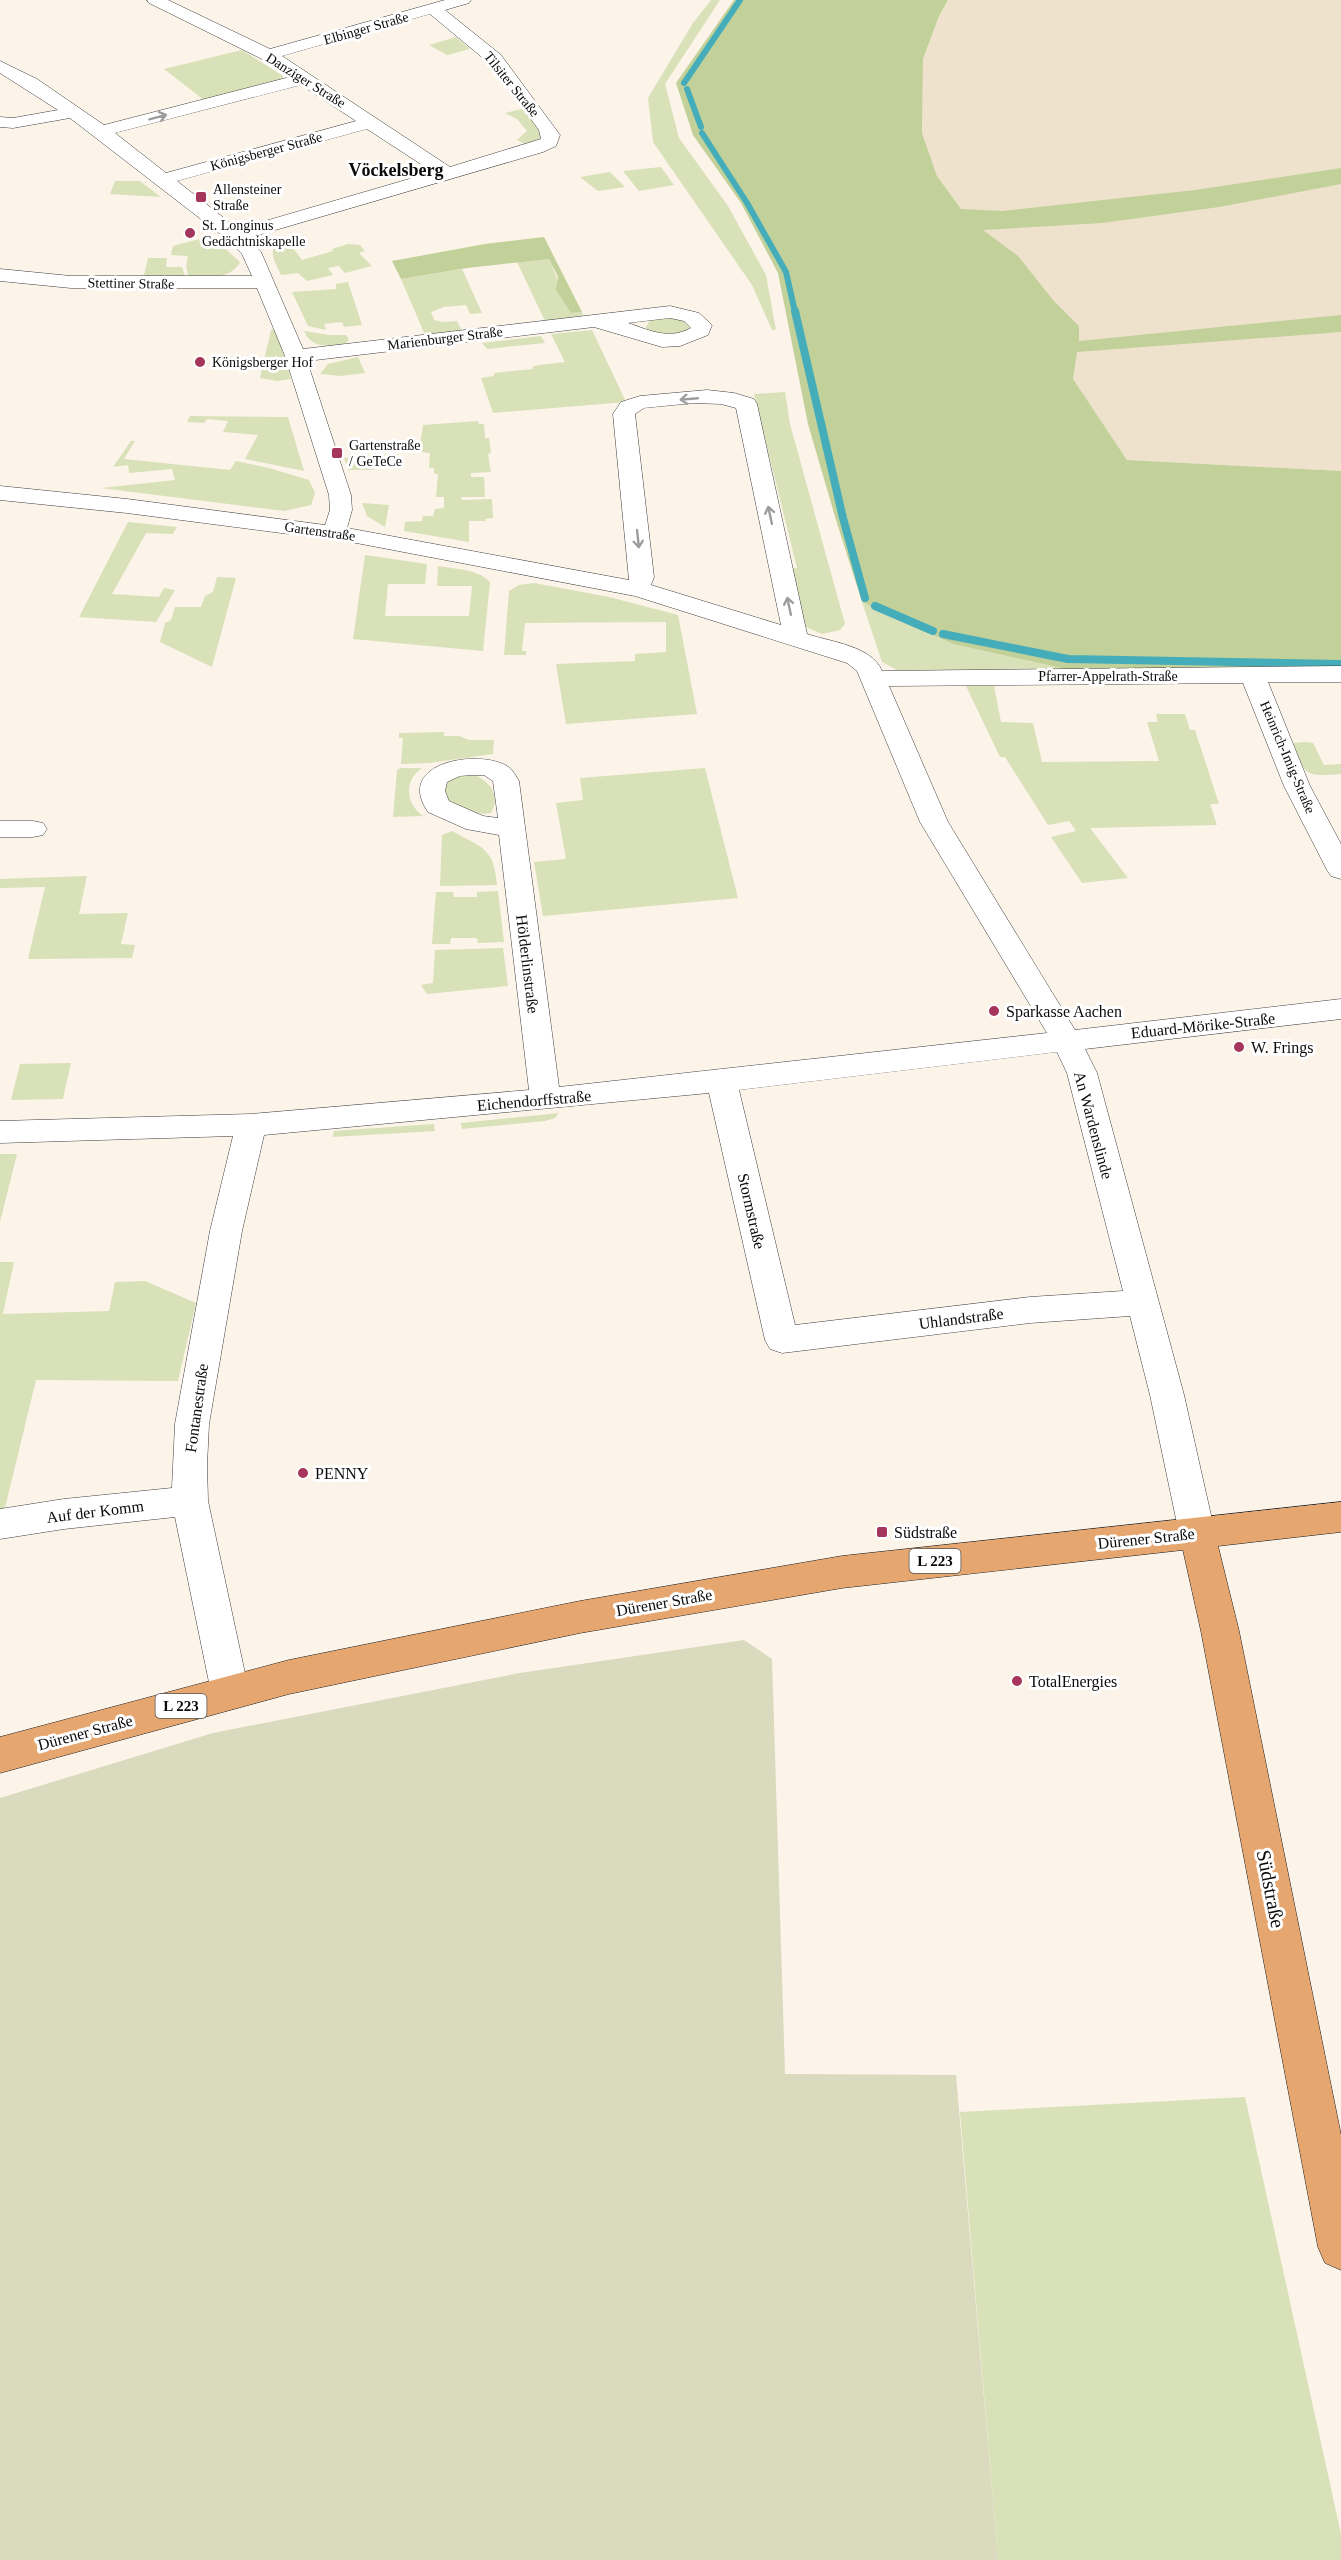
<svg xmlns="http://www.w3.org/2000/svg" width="1341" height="2560" font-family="Georgia,serif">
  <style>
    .farmland { fill: #eee2cd }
    .green { fill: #d9e1b8 }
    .forest { fill: #c2d099 }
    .cemetery { fill: #d9dabe }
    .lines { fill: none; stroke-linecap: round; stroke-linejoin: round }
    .stream-far1 { stroke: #45adba; stroke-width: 6 }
    .stream { stroke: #45adba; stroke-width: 8 }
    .minor-casing { stroke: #3d3d3d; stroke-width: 1 }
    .major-casing { stroke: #1b1b1b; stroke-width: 1 }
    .minor { fill: #fff; fill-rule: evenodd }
    .major { fill: #e6a66f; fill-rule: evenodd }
    .oneway { stroke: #9d9d9d }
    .poi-dot { fill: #a6355b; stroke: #fff; stroke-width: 2 }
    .labels { text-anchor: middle; stroke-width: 6; stroke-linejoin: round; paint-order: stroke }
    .far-street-label { font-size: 14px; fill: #0a0a0a; stroke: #fff }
    .far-poi-label { font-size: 14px; fill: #0a0a0a; stroke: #fff; text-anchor: start }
    .shield { fill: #fff; stroke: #545454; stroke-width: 1.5 }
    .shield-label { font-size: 15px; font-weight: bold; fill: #0a0a0a }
    .street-label { font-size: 16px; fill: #0a0a0a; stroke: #fff }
    .poi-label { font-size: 16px; fill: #0a0a0a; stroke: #fff; text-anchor: start }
    .far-district-label { font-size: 18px; font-weight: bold; fill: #0a0a0a; stroke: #fff }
    .near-street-label { font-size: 20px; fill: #0a0a0a; stroke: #fff }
  </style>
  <rect width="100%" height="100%" fill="#fcf3e9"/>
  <path class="farmland" d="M948,0H1341V471L1127,460L1073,380L1079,326L961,209L937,176L922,133L923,59L939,16Z"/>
  <path class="green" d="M711,0H720L665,84L679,138L728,206L766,275L776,330H772L752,285L653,142L648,98L693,23Z
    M456,37L470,49L447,55L429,45Z
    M242,50L283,76L281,82L204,100L164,69Z
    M522,109L540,131V138L527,145L517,140L527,131L517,119L505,113Z
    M661,167L674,185L639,191L623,171Z
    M610,172L625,187L598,191L580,177Z
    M115,181H140L161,197L110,194Z
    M211,236L240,262C231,280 206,277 189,278L186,267L188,256L171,255L173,246Z
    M287,240L302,260L333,251L332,249L348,244L360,245L365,251L359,253L372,266L345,273L337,264L338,266L328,268L333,275L307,281L298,273L281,275C276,264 269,254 276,242Z
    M148,258H167L166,267H182L185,277L148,278L144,275Z
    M549,259L571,313L582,312L583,316L545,321L517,262Z
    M462,269L482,313L470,314L466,305L444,307L431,312L434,320L443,322L457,321L462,331L425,335L401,279Z
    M348,282L362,325L344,327L342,322L324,324L326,330L308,326L292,292L336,289V284Z
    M662,316L684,318L693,328L680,337L647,331L646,327L650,320Z
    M276,329L291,379L277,381L260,378L271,330Z
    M592,330L626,402L493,413L481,378L494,376V373L533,369V366L565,362L551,334Z
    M304,331L329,335H346L349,340L343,345C327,346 311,348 304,331Z
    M541,336L545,343L487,349L482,343Z
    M358,357L365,373L341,376L320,374L328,364Z
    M785,392L790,424L845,624L840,630L822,634L799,624L788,569L797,568L754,394Z
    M190,416L288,417L304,471L245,459L258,435L223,432L228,421L207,419L204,423L187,422Z
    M478,421L479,424H484L485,438H489L491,453L488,454L491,472L471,473V477H484L485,497H461L462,500L492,499L493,518L485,519L486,521H469V542L404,531L405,522L422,521L423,516H433L435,509L444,508V497H436L438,474H434V468H429L430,453L419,452L423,425Z
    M131,441H135L124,459L230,470L236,461L269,468L309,480L315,493L311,505L284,511L101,488L175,480L172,469L129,473L128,465L113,467Z
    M376,457L374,470H348L344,458Z
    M362,503L389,505L385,527L367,516Z
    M128,522L177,527L173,534L146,533L112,594L159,597L164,588L175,590L156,622L79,617Z
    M365,555L427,564L425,584H388L385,616H469L472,586H437L438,566C454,569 479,569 490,582L483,651L353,639Z
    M217,577L236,578L212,667L160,642L165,623L171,620L175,607H201L205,596L213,592Z
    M534,583L609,597L678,615L697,714L566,724L556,664L635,661V654L666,652V622L525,623L522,651H526V655H504L509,591L519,585Z
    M862,602L953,644L1070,670H897L882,662Z
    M966,686H994L1001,722L1033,723L1042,762L1159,761L1147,722H1158L1156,714H1185L1190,730H1195L1219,804H1210L1217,825L1090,828L1128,878L1082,883L1051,837L1076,831L1069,821L1048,825L1005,757H1000Z
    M444,732V736H459L469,740H494L493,754L429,763L401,764L403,738H399V733Z
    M1306,742L1313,743L1324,765L1341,764V774C1306,777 1304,776 1293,743Z
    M401,768H422C403,781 406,804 423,816L393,817L397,770Z
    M705,768L738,898L543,916L534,862L566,859L556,803L583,800L580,778Z
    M470,774C488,778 502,795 491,813C472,816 458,808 444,796L443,789C449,778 458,776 470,774Z
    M452,831C483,848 494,848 497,885L440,886L442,835Z
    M87,876L79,914L128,913L121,944L135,945L132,958L28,959L45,887L0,888V879Z
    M498,891L504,942L478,943L477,938H451L450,944H432L436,892H453L454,897H477V892Z
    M503,948L508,986L427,994L421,985L433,983L435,950Z
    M71,1063L63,1099L11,1100L20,1064Z
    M559,1113L555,1118L545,1121L462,1129L461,1123Z
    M434,1124L435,1131L333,1137L334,1131Z
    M0,1154H17L0,1222Z
    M0,1262H14L3,1314L109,1311L115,1282L145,1281L196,1303L178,1381L36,1380L3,1516H0Z
    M1245,2097L1341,2534V2560H998L960,2112Z"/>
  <path class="forest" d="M734,0H948L939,16L923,59L922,133L937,176L961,209L1003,211L1195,190L1341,168V184L1219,207L1102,223L983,230L1018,256L1053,300L1079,326V341L1341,315V332L1077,352L1073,379L1127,460L1341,471V669L1070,670L953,644L862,602L836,520L808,424L778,273L741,203L693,135L676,83Z
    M544,237L582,312L571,313L556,290L558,277L549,259L467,268L401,279L392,261L485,244Z"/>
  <path class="cemetery" d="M744,1640L772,1659L785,2074L956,2075L998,2560H0V1798L213,1733L520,1673Z"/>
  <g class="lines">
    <path class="stream-far1" d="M684,83L740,0
      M687,89L701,127
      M702,133L747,203L786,272L795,312"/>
    <path class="stream" d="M795,311L843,518L865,598
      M875,606L933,631
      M943,634L1068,659L1340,664"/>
    <g class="minor-casing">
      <path id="minor" d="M147,0H168L270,49L445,0H471L469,3L445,10L501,55L560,135L556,146L543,152L248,238L261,252L303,349L670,306L699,313L712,325L708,335L680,346L662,347L594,327L307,361L351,495L352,510L347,528L629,580L613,414L621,402L640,396L707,390L734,393L754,399L757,404L807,634C831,642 872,646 882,671L1341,666V682H1268L1310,786L1341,844V879L1331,876L1327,870L1284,786L1243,683L889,686L948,822L1075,1030L1341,999V1019L1085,1049L1097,1073L1184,1395L1215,1533L1210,1544L1197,1548L1184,1544L1179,1533L1150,1395L1130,1316L1030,1323L782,1353L770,1349L765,1340L709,1093L264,1135L242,1231L209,1424L207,1465L208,1501L249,1692L244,1704L230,1709L216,1704L211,1692L175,1517L64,1529L0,1539V1509L64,1499L172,1488L175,1424L210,1231L233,1136L0,1143V1121L251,1114L529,1090L499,835L466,829L428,812C395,764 472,750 503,764C511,767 515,774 519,781L559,1087L1047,1033L920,822L857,671L847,663L635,596L351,542L127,513L0,500V486L127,499L325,525L330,510L329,495L285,356L257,288H71L0,281V269L71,276H252L242,254L228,240L70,118L13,128L0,127V117L13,118L58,110L0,73V61L37,79L104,125L290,77L262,59L149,3ZM430,14L489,63L539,130L541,139L450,167L282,56ZM301,85L356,121L166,173L115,133ZM367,129L433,172L238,229L177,181ZM670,318L684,321L691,328C669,340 651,331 628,323ZM694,403L721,404L736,408L781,625L651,585L654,577L635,414L644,408ZM473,775H484L493,781L498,818L483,816L449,801L445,791L447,782L460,776ZM1057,1052L1067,1073L1123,1291L1030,1297L795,1325L739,1090Z
        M0,821H33L43,823L47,829L43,835L33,837H0Z"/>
    </g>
    <g class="major-casing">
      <path id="major" d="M1341,1502V1532L1218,1546L1239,1631L1341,2135V2270L1325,2263L1318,2247L1201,1631L1183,1550L842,1588L580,1633L289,1694L0,1773V1737L289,1660L580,1601L842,1556Z"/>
    </g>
    <use href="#minor" class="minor"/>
    <use href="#major" class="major"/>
  </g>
  <defs><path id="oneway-shaft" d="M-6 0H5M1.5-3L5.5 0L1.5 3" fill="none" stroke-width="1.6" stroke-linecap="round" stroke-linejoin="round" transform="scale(1.5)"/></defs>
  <g class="oneway">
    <use href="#oneway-shaft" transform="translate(158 117) rotate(-15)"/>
    <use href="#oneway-shaft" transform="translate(689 399) rotate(175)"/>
    <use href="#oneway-shaft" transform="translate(770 515) rotate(-102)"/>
    <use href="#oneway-shaft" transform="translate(638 539) rotate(84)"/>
    <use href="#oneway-shaft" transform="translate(789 606) rotate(-102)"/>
  </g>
  <g class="poi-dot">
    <rect x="195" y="191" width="12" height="12" rx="3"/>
    <circle cx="190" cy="233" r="6"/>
    <circle cx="200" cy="362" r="6"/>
    <rect x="331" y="447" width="12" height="12" rx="3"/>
    <circle cx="994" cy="1011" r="6"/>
    <circle cx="1239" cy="1047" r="6"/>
    <circle cx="303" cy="1473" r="6"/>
    <rect x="876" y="1526" width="12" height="12" rx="3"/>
    <circle cx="1017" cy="1681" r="6"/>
  </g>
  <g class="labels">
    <g class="far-street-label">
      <text transform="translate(366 28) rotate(-16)" y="5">Elbinger Straße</text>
      <text transform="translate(306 80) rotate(32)" y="5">Danziger Straße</text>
      <text transform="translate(512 84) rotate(51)" y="5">Tilsiter Straße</text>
      <text transform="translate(266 151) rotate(-15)" y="5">Königsberger Straße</text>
      <text transform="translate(131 283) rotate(1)" y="5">Stettiner Straße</text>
      <text transform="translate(445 338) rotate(-7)" y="5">Marienburger Straße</text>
      <text transform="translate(320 531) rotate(8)" y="5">Gartenstraße</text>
      <text x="1108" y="681">Pfarrer-Appelrath-Straße</text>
      <text transform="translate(1288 757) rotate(67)" y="5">Heinrich-Imig-Straße</text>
    </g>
    <g class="far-poi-label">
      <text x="213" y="194">Allensteiner<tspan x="213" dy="16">Straße</tspan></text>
      <text x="202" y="230">St. Longinus<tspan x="202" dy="16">Gedächtniskapelle</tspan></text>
      <text x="212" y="367">Königsberger Hof</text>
      <text x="349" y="450">Gartenstraße<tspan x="349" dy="16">/ GeTeCe</tspan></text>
    </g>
    <g class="shield">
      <rect x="909.5" y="1549" width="51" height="24" rx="4.5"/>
      <rect x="155.5" y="1694" width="51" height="24" rx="4.5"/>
    </g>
    <g class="shield-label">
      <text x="935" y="1566">L 223</text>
      <text x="181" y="1711">L 223</text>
    </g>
    <g class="street-label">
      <text transform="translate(528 964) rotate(83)" y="6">Hölderlinstraße</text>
      <text transform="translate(1203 1025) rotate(-6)" y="6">Eduard-Mörike-Straße</text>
      <text transform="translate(534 1100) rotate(-5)" y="6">Eichendorffstraße</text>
      <text transform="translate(1094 1125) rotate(75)" y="6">An Wardenslinde</text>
      <text transform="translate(752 1211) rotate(77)" y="6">Stormstraße</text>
      <text transform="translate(961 1318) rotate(-7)" y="6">Uhlandstraße</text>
      <text transform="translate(196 1408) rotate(-82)" y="6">Fontanestraße</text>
      <text transform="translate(95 1511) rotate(-7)" y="6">Auf der Komm</text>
      <text transform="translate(1146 1538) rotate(-6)" y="6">Dürener Straße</text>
      <text transform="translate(664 1602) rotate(-10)" y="6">Dürener Straße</text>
      <text transform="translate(85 1732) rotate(-15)" y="6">Dürener Straße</text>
    </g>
    <g class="poi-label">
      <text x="1006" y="1017">Sparkasse Aachen</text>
      <text x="1251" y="1053">W. Frings</text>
      <text x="315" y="1479">PENNY</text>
      <text x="894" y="1538">Südstraße</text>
      <text x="1029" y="1687">TotalEnergies</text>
    </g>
    <g class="far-district-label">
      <text x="396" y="176">Vöckelsberg</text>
    </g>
    <g class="near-street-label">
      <text transform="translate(1271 1889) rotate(79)" y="7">Südstraße</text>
    </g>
  </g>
</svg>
